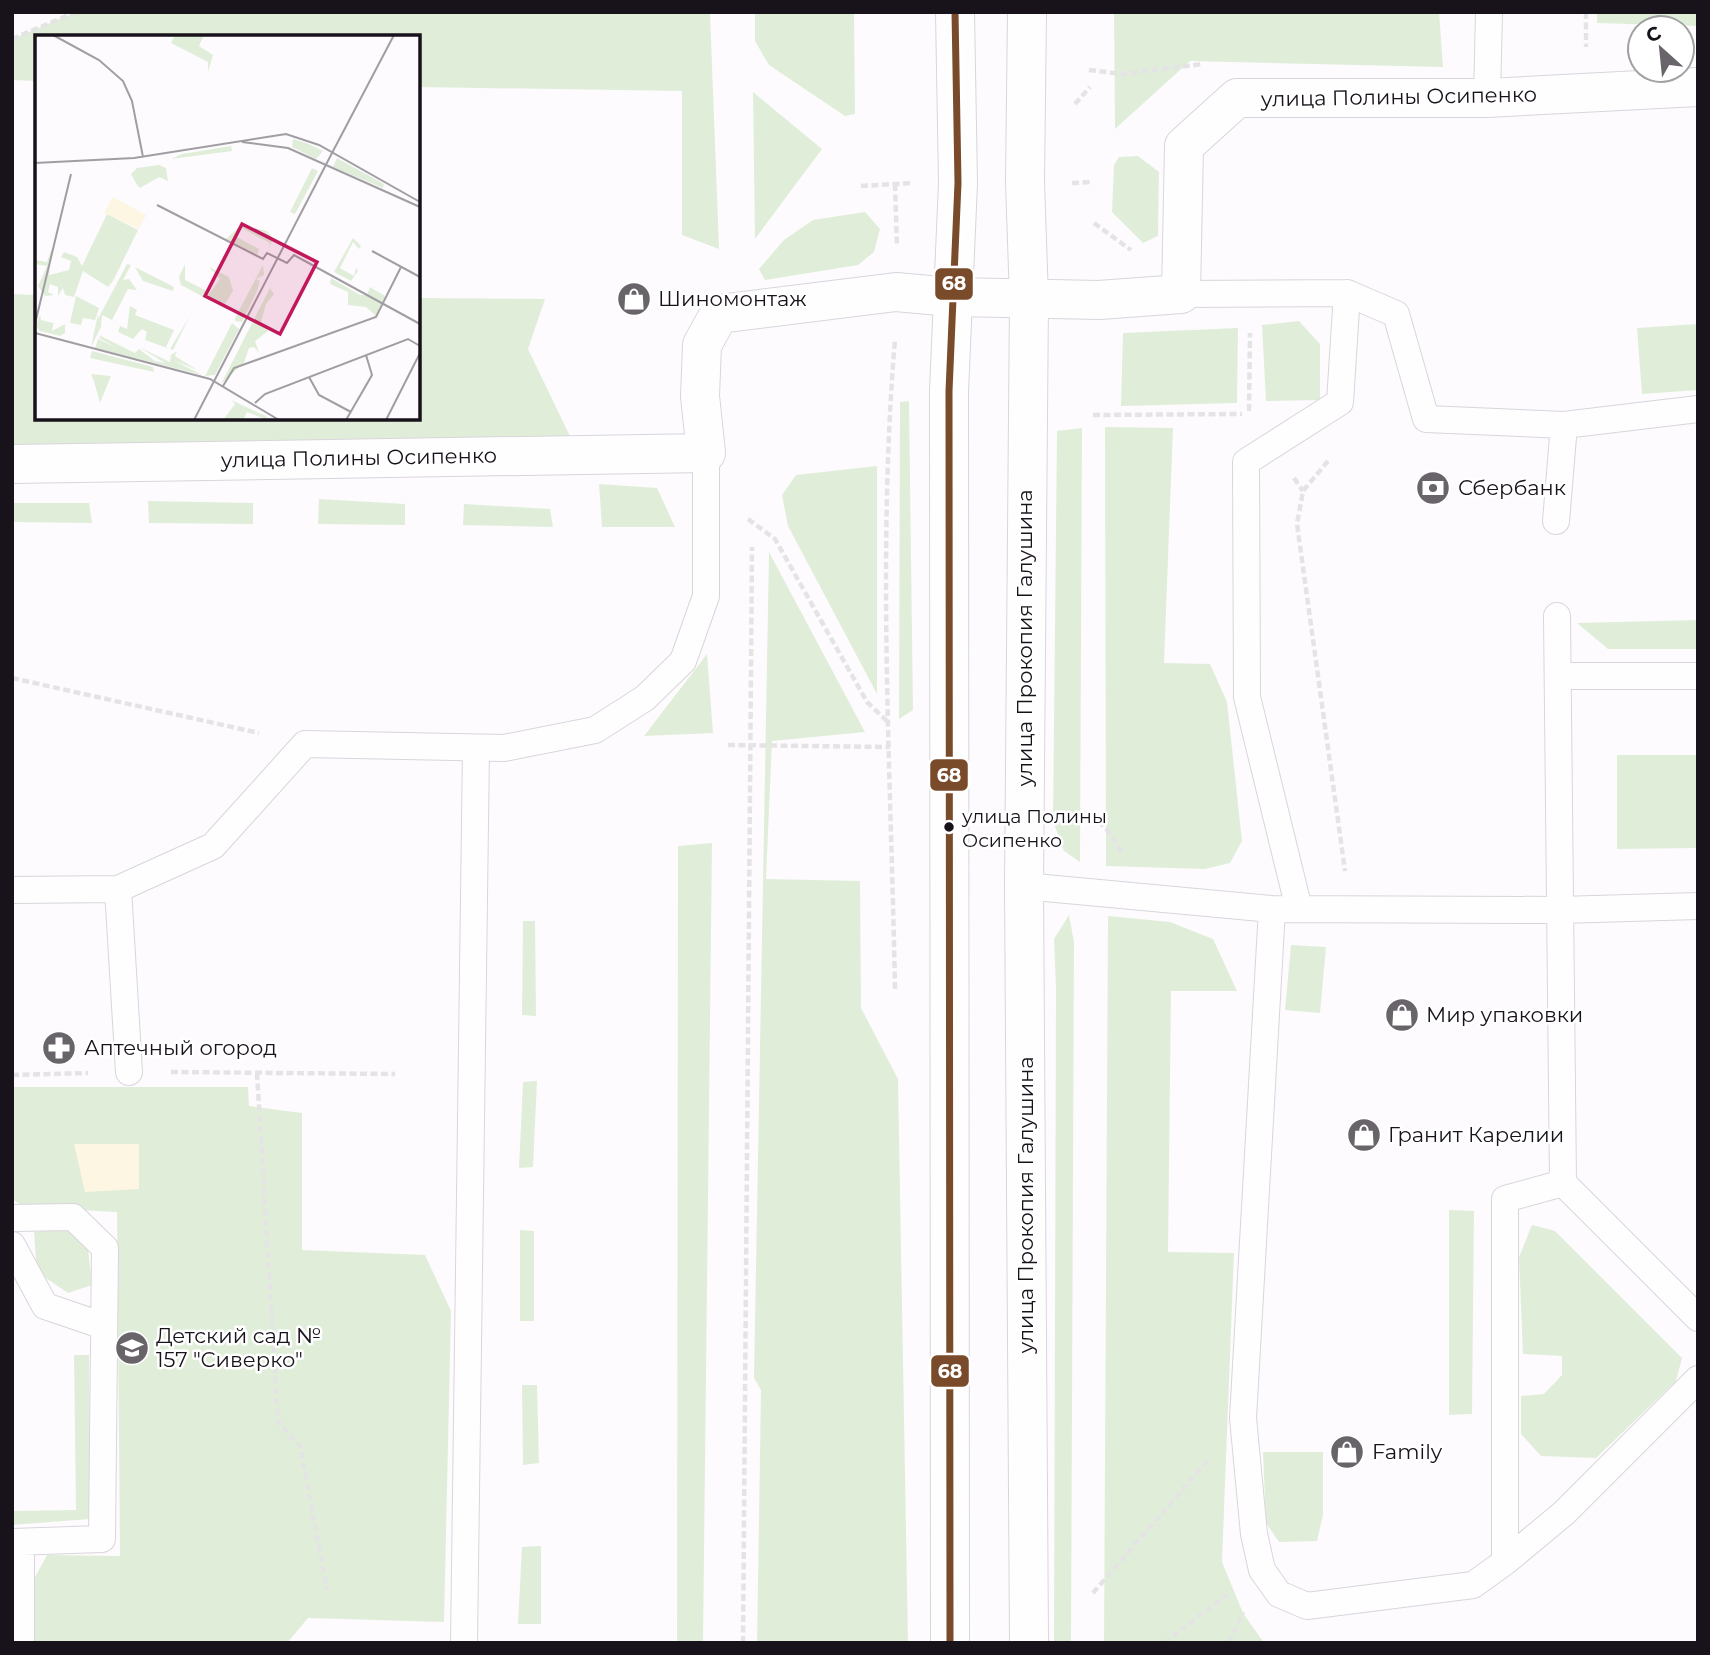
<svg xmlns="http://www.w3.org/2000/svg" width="1710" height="1655" font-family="Montserrat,sans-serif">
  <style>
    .green { fill: #e0eed9 }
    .sand { fill: #fcf6e2 }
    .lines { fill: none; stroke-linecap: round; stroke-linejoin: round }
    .lane-casing { stroke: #d9d5dc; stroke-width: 28 }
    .street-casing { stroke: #d9d5dc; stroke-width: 40 }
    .secondary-casing { stroke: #d9d5dc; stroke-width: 40 }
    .path { stroke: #e5e4e5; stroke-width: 4.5; stroke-dasharray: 7 3.5; stroke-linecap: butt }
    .lane { stroke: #fffeff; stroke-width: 26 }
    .street { stroke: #fffeff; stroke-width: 38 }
    .secondary { stroke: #fffeff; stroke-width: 38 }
    .bus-1-casing { stroke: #fff; stroke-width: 12 }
    .bus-1 { stroke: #7a4b2a; stroke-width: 7 }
    .bus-dot { fill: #18121b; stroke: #fff; stroke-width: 2.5 }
    .labels { text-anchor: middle; stroke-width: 5; stroke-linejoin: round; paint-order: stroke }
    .bus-label { font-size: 19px; fill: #18121b; stroke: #fff; text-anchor: start }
    .street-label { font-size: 21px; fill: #18121b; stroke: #fff }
    .poi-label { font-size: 21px; fill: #18121b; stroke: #fff; text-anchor: start }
    .inset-road { fill: none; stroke: #a19ea3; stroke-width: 2 }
    .view { fill: #c2185b; fill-opacity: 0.15; stroke: #c2185b; stroke-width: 3.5 }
    .inset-edge { fill: none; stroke: #18121b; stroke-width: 3.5 }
    .line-badge { stroke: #fff; stroke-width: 2.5 }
    .badge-label { font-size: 19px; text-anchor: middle; font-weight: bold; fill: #fff }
  </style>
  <rect width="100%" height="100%" fill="#fdfbfe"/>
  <path class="green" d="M76,12H710L719,249L682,235V91L418,87V37H37V81L12,80V39Z
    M755,12H854L855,114L845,116L769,65L755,41Z
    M1114,12H1439L1443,67L1190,61L1115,129Z
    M1597,12H1698V26L1597,23Z
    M753,92L822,149L755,239Z
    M1138,156L1159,172L1158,236L1143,243L1112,212L1114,165L1119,157Z
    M865,212L880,229L874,252L858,265L765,280L759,269L784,240L813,220Z
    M12,294L37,295V418H418V298L545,299L528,349L579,455L12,446Z
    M1299,321L1320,344V400L1266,401L1262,325Z
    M1698,324V390L1642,394L1637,328Z
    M1238,328L1237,403L1121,406L1123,333Z
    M909,401L913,710L899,719L900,402Z
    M1105,427L1173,428L1164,663L1210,664L1227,702L1242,841L1230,863L1205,869L1106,866Z
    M1082,428L1080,862L1064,851L1053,821L1057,431Z
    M877,466V694L788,526L782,495L796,475Z
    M599,484L657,488L675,527H602Z
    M319,499L405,504V525L318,524Z
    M148,501L253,503V524L149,523Z
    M12,503H89L92,523L12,522Z
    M464,504L550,509L553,527L463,525Z
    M769,552L865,732L772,741L766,879L860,881L861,1008L898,1079L908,1643H757L761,1390L754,1378Z
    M1698,620V649H1608L1577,623Z
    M707,654L713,733L644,736Z
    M1617,755H1698V848L1617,849Z
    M712,843L703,1643H677L678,846Z
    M1069,915L1074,942L1071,1643H1054L1056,988L1054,939Z
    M1108,916L1170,922L1213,939L1237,991H1171L1168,1252L1234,1253L1222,1562L1243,1613L1264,1643H1104Z
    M523,921H535L536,1016L522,1015Z
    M1291,945L1326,947L1320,1013L1285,1010Z
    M537,1081L533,1167L519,1168L523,1082Z
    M12,1087H248L249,1106L302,1113V1250L425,1255L451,1311L444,1622L308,1618L287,1643H35L34,1579L47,1555L120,1556L117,1212L24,1207L12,1199Z
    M1449,1210L1474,1211L1472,1414L1449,1415Z
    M1532,1225L1555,1231L1682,1358L1676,1381L1596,1458L1541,1456L1521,1434V1396L1544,1394L1562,1375V1356L1523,1354L1519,1257Z
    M66,1229L88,1248L92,1285L68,1293L37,1272L34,1232Z
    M520,1230L534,1231V1321H520Z
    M74,1355H89L90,1519L12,1525V1511L76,1510Z
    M522,1385H537L539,1463L523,1465Z
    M1263,1452H1323V1515L1317,1541L1279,1542L1266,1523Z
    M541,1546V1624H518L522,1547Z"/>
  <path class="sand" d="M74,1144H139V1189L85,1192Z"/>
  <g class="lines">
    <g class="lane-casing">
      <path id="lane" d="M1487,98L1489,12
        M1181,294L1347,293L1396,314L1426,419L1564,425L1698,409
        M1556,521L1564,425
        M1557,616L1563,1183L1698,1318
        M1558,676H1698
        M1024,886L1272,909L1560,910L1698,906
        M118,889L129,1072
        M12,890L118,889L213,846L305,744L504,748L595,730L645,698L683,661L706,596V453
        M1272,909L1243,1418L1254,1534L1262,1570L1279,1594L1307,1606L1473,1585L1505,1562V1199L1563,1183
        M1299,909L1247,697L1246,462L1340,402L1347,293
        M12,1218L73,1217L105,1248L102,1539L12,1542
        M12,1245L45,1306L104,1326
        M21,1543V1643
        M1505,1562L1564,1513L1698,1379
        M464,1643L476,748"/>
    </g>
    <g class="street-casing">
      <path id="street" d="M12,464L706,453L700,396L702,345L719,314L896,292L952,297L1099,300L1181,294L1184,146L1237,98H1487L1698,87"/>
    </g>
    <g class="secondary-casing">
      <path id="secondary" d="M1027,12L1025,182L1029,299L1024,886L1029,1643
        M950,1643L949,391L958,183L955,12"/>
    </g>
    <path class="path" d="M1586,12V47
      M12,39L76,12
      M1089,70L1122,74L1203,64
      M1075,104L1090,87
      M1072,183L1092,182
      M895,184L897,247
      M861,186L912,183
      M1094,223L1131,250
      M1249,411L1250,333
      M1093,415L1242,414
      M1328,461L1303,491L1297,524L1345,871
      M1294,478L1303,491
      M748,519L775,539L867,702L888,722
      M12,678L259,733
      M728,745L890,747
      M1090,815L1106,828L1123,854
      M895,989C891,773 877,555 895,339
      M171,1072L395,1074
      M257,1073L278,1422L300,1446L327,1591
      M12,1075L88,1073
      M1093,1593L1207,1461
      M743,1643L752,547
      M1164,1643L1230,1593
      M1229,1643L1243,1612"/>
    <use href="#lane" class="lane"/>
    <use href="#street" class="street"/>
    <use href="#secondary" class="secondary"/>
    <g class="bus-1-casing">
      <path id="bus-1" d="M950,1643L949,391L958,183L955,12"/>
    </g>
    <use href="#bus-1" class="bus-1"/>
  </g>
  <defs>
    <g id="shop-disc" transform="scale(1.75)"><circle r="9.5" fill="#68646a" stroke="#fff"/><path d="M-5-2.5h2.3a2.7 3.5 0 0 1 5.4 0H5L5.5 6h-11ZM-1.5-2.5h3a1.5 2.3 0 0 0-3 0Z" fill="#fff"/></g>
    <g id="bank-disc" transform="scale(1.75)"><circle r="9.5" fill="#68646a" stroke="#fff"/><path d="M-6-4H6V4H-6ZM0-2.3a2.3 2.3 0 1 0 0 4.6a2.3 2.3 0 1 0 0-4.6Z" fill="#fff"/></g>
    <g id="pharmacy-disc" transform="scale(1.75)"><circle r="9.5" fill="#68646a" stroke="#fff"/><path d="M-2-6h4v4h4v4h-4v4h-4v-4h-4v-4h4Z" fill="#fff"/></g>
    <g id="school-disc" transform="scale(1.75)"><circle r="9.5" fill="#68646a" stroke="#fff"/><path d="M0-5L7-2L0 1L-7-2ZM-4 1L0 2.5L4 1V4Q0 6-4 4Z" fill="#fff"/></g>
  </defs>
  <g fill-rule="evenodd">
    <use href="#shop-disc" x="634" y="299"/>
    <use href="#bank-disc" x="1433" y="488"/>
    <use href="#shop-disc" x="1402" y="1015"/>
    <use href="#pharmacy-disc" x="59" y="1048"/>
    <use href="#shop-disc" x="1364" y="1135"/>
    <use href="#school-disc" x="132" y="1348"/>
    <use href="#shop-disc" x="1347" y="1452"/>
  </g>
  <circle class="bus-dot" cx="949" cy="827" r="6"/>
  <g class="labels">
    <g class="bus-label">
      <text x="962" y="823">улица Полины<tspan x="962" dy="24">Осипенко</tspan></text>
    </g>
    <g class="street-label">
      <text transform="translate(1399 97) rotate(-1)" y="7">улица Полины Осипенко</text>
      <text transform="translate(359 458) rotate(-1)" y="7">улица Полины Осипенко</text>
      <text transform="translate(1025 638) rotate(-90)" y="7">улица Прокопия Галушина</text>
      <text transform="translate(1026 1205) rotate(-90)" y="7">улица Прокопия Галушина</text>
    </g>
    <g class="poi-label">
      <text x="658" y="306">Шиномонтаж</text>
      <text x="1458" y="495">Сбербанк</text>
      <text x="1426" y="1022">Мир упаковки</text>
      <text x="84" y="1055">Аптечный огород</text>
      <text x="1388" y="1142">Гранит Карелии</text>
      <text x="156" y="1343">Детский сад №<tspan x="156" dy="24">157 "Сиверко"</tspan></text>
      <text x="1372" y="1459">Family</text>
    </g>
  </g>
  <g transform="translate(35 35)">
    <rect width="385" height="385" fill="#fdfbfe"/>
    <path d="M140,0H169L164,11L178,20L173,37V27L136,8ZM258,104L274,109L288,116L281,124L257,112ZM196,111L197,116L136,124L147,119ZM302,123L349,149L348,153L298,132ZM124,130L131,133L133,146L124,142L105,153L102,150L96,139L102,133ZM277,133L283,136L260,179L255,177ZM72,179L103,195L78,246L73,252L48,236L39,262L30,260L28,253L23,261V252L15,249L13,257L19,260L10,261L3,251L12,231L0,229V225L12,227L17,213L14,240L34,235L36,226L26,222L29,217L42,222L47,231ZM206,190L232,196L238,204L233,215L235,208L205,192L200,201L224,214L222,221L191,204ZM318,203L326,211L324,214L318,207L305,233L319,241L321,233L323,236L316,246L299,237ZM92,229L96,230L88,245L94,244L102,255L93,254L77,285L67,280L66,292L56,312L63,279V284ZM150,229V245L172,256L171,263L185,244L174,232L194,242L198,256L190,269L176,266L146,250L144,242ZM228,230L229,240L221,244L225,246L222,256L207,287L200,286V283ZM100,232L139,252L138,256L108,246ZM296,243L325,260H332L335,252L350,261L341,281L331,272L313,270V257L295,249ZM235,253L239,259L231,269L226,287L233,296L220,306L224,318L219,312L214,313L209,328L186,349ZM41,261L64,273L60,285L48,283L46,290L35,288ZM95,271L102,275L100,280L139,295L131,312L135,314L155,281L138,315L110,305L112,297L107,294L98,304L83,297L85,291L92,294ZM5,280L6,285L18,288L19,284L17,296L30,289V298L25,301L5,296L1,291ZM197,288L204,294L180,340L170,341ZM69,296L66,301L100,318L104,314L120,326L130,328L104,312L135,327L136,320L142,316L140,321L162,335L138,325L167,340L60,313L63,304L80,312L64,303ZM57,316L118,332L119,337L55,323ZM56,339L76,341L65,368L59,346ZM196,365L231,381L232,385L212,377L208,385H188L200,369Z" fill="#e0eed9"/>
    <path d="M78,162L111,180L104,194L69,178Z" fill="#fcf6e2"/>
    <path class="inset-road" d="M18,0L64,25L88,46L97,66L108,122M207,107L253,113L385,172M297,118L359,0M0,128L99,123L251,99L284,110L385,167M122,170L228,224L232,218L252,228L259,220L385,289M337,216L385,242M0,289L36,139M0,298L175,344L244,385M274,342L284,360L316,377M188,351L199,333L341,282L366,232M220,368L230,359L373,304L385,311M159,385L297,118M311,385L337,340L331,320M351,385L385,318"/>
    <path class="view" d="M207,189L282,227L245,299L170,261Z"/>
    <rect width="385" height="385" class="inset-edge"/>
  </g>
  <g class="line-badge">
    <rect x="934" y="267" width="40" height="34" rx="7" fill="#7a4b2a"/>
    <rect x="929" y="758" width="40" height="34" rx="7" fill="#7a4b2a"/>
    <rect x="930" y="1354" width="40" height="34" rx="7" fill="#7a4b2a"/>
  </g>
  <g class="badge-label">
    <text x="954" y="290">68</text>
    <text x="949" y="782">68</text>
    <text x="950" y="1378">68</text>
  </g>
  <rect width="1710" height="1655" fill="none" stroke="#18121b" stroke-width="28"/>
  <g transform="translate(1661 49) rotate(333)"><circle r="33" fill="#ffffff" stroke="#a3a0a4" stroke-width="2"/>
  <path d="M0-5L12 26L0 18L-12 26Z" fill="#68646a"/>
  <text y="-10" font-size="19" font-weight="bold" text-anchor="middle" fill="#18121b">С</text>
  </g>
</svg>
